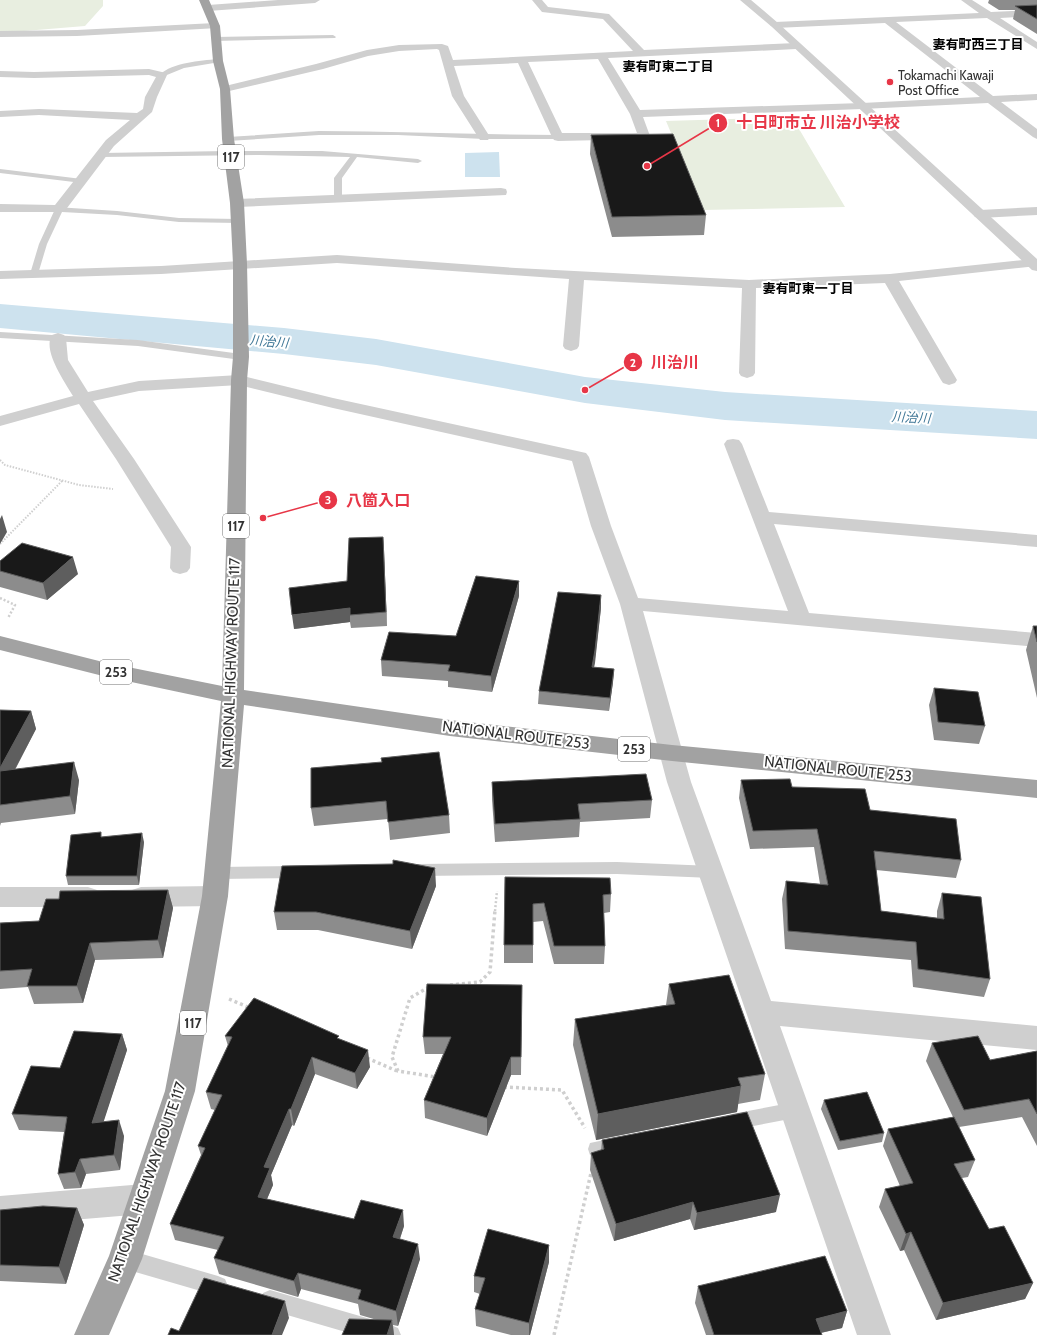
<svg xmlns="http://www.w3.org/2000/svg" width="1037" height="1335" font-family="Cabin,'Noto Sans JP',sans-serif">
  <style>
    .green { fill: #e8eee0 }
    .water { fill: #cde2ee }
    .lines { fill: none; stroke-linecap: round; stroke-linejoin: round }
    .river { fill: #cde2ee; fill-rule: evenodd }
    .path-far2 { stroke: #cfcfcf; stroke-width: 2; stroke-dasharray: 1.5 1.5; stroke-linecap: butt }
    .path-far1 { stroke: #cfcfcf; stroke-width: 2.5; stroke-dasharray: 2 2; stroke-linecap: butt }
    .path { stroke: #cfcfcf; stroke-width: 3.5; stroke-dasharray: 3 3; stroke-linecap: butt }
    .service { fill: #cfcfcf; fill-rule: evenodd }
    .minor { fill: #cfcfcf; fill-rule: evenodd }
    .tertiary { fill: #cfcfcf; fill-rule: evenodd }
    .trunk { fill: #a2a2a2; fill-rule: evenodd }
    .wall { fill: #8c8c8c }
    .shaded-wall { fill: #5e5e5e }
    .building { fill: #191919; stroke: #5e5e5e }
    .poi-dot { fill: #e73647; stroke: #fff; stroke-width: 1.5 }
    .labels { text-anchor: middle; stroke-width: 4; stroke-linejoin: round; paint-order: stroke }
    .far-neighbourhood-label { font-size: 13px; font-weight: bold; fill: #000; stroke: #fff }
    .far-poi-label { font-size: 13px; fill: #323232; stroke: #fff; text-anchor: start }
    .far-water-label { font-size: 13px; font-style: italic; fill: #3e7696; stroke: #fff }
    .shield { fill: #fff; stroke: #707070; stroke-width: 1 }
    .shield-label { font-size: 14px; font-weight: bold; fill: #323232 }
    .street-label { font-size: 15px; fill: #323232; stroke: #fff }
    .leader { fill: none; stroke: #e73647; stroke-width: 1.5 }
    .callout-dot { fill: #e73647; stroke: #fff; stroke-width: 1.5 }
    .mark-label { font-size: 12px; text-anchor: middle; font-weight: bold; fill: #fff }
    .callout-label { font-size: 16px; text-anchor: middle; font-weight: bold; fill: #e73647; stroke: #fff; stroke-width: 4; stroke-linejoin: round; paint-order: stroke }
  </style>
  <rect width="100%" height="100%" fill="#fff"/>
  <path class="green" d="M0,0H103V6L85,26L0,33Z
    M792,117L845,207L703,210L666,121Z"/>
  <path class="water" d="M499,152L500,177H465V153Z"/>
  <g class="lines">
    <path class="river" d="M0,304L284,328L376,339L585,377L725,392L1037,411V439L725,420L585,403L376,365L284,354L0,328Z"/>
    <path class="path-far2" d="M0,460L5,465L79,485L113,489
      M0,544L62,481"/>
    <path class="path-far1" d="M0,598L15,605L8,618
      M495,911L497,891"/>
    <path class="path" d="M450,985L480,982L490,972L495,910
      M429,987L410,998L392,1057L398,1071L436,1077
      M229,999L250,1008
      M367,1058L397,1071
      M504,1087L562,1090L585,1128
      M554,1335L591,1173"/>
    <path class="service" d="M333,35L336,37L335,38L215,41L212,39L215,37Z
      M218,59L220,60V62L184,68L162,77L159,75C174,62 199,61 218,59Z
      M319,131C399,131 478,135 558,135L561,137L558,139H484L398,135H319L228,141L224,139L228,137Z
      M228,151H322L418,159L422,161L418,163L357,157L342,178V198L338,200L334,198V178L350,157L259,155L101,157L97,155L101,153Z
      M0,169L82,179L86,181L82,183L0,173Z
      M56,207L117,211L179,218L238,219L242,221L238,223L179,222L117,215L62,212L47,244L38,274L34,277L31,276L30,274L39,244Z
      M0,332L138,340L241,354L246,357L241,360L138,346L0,338Z
      M617,862L712,866L717,868L720,872L717,876L712,878L617,874L418,876L413,874L410,870L413,866L418,864Z
      M299,866L304,868L307,872L304,876L299,878L218,879L213,877L210,873L213,869L218,867Z
      M795,1102L801,1104L804,1110L801,1116L795,1118L732,1130L726,1128L723,1122L726,1116L732,1114Z
      M619,1137L626,1139L628,1145L626,1151L597,1157L590,1155L588,1149L590,1143Z
      M125,1249L218,1276L225,1279L228,1286L225,1293L218,1296L125,1269L118,1266L115,1259L118,1252Z
      M270,1290L391,1325L398,1328L401,1335H356L270,1310L263,1307L260,1300L263,1293Z"/>
    <path class="minor" d="M532,0H542L548,7L609,14L644,50L796,43L801,46L796,49L608,58L640,110L862,103L980,97L885,23L775,28L770,25L775,22L979,13L961,0H972L991,12L1037,10V16L1000,18L1037,42V49L987,18L896,22L993,96L1037,94V100L1001,102L1037,129V139L1033,137L988,103L862,109L643,117L650,136L648,139L558,141L554,140L552,137L518,63L454,66L464,96L490,137L488,140H480L452,96L439,50L437,49L399,51L368,56L323,69L225,92L220,89L221,87L316,64L367,50L399,45L442,44L448,46L453,60L633,51L603,19L542,12ZM598,59L630,114L637,133H562L528,62Z
      M215,23L218,24L220,26L218,28L77,36L0,37V31L77,30Z
      M149,69L166,73L167,75L157,97L152,112L114,146L64,212H0V204L55,205L106,140L130,120L39,115L0,117V111L39,109L137,113L143,109L145,97L156,77L149,75L34,78L0,77V71L34,72Z
      M501,188L506,189L507,192L506,195L237,207L232,206L230,203L232,200L237,199Z
      M1037,207V215L980,218L975,217L973,214L975,211L980,210Z
      M337,255L516,268L749,280L890,274L1033,259L1037,260V266L899,281L957,380L955,383L949,385L943,383L941,380L885,283L756,288L755,373L753,376L747,378L741,376L739,373L742,288L584,280L579,346L577,349L571,351L565,349L563,346L569,279L337,263L161,274L0,279V271L161,266Z
      M58,333L64,335L66,338L68,360L88,392L139,381L239,375L333,398L586,453L589,457L611,526L638,598L788,611L724,444L727,440L733,439L739,440L742,444L769,512L1037,535V547L774,524L809,613L1037,633V647L643,611L691,782L771,1001L1037,1026V1050L780,1026L891,1335H857L667,782L620,604L591,526L572,461L333,408L239,385L139,391L93,401L134,459L191,547L190,568L187,572L180,574L173,572L170,568L171,547L116,459L79,404L0,426V416L73,396C65,382 42,350 52,335Z
      M215,886L224,889L228,896L224,903L215,906L141,907L132,904L128,897L132,890L141,887Z
      M0,887H88L97,890L101,897L97,904L88,907H0Z
      M144,1184L155,1188L160,1199L155,1210L144,1214L0,1226V1196Z"/>
    <path class="tertiary" d="M278,0H320L315,3L208,11L203,8L208,5Z
      M740,0H751L778,23L1037,259V271L1032,270L772,27Z"/>
    <path class="trunk" d="M199,0H209L220,26L223,61L230,89L234,139L244,203L247,264L249,357L247,380L244,690L450,720L672,745L1037,780V798L672,761L450,736L244,705L228,896L195,1091L142,1259L109,1335H74L109,1256L165,1091L202,896L221,701L103,676L0,650V636L103,662L222,686L231,380L233,357V264L230,203L222,139L220,89L213,61L210,26Z"/>
  </g>
  <path class="wall" d="M989,0H1037V34L1013,19L1015,10H999L988,3Z
    M591,135L706,215L704,235L612,237L590,154Z
    M383,537L387,626L351,628L350,622L294,629L347,581Z
    M0,561L78,574L47,600L0,587Z
    M519,596L492,692L448,687V681L382,676L381,660L456,636Z
    M601,608L594,667L614,669L613,682L609,711L538,704L539,691Z
    M1033,626H1037V698L1026,650Z
    M934,688L985,726L979,744L934,740L929,705Z
    M0,710L31,711L36,729L15,770L79,780L75,814L1,823L0,826Z
    M311,768L449,815L450,833L390,840L388,819L314,826L311,808Z
    M741,780L792,787L870,810L961,860L956,878L876,870L881,911L937,918V911L942,893L990,979L984,997L913,987L911,960L785,949L782,899L786,881L820,884L814,847L750,849L739,798Z
    M492,782L652,800L650,818L580,822L579,837L495,842L492,800Z
    M144,842L139,885H68L66,876Z
    M505,877L611,894L610,912L604,913L605,946L604,964H554L543,921L533,922V963H504V945Z
    M436,886L412,949L318,930H277L274,912Z
    M168,890L173,908L163,958L95,960L83,1003L34,1004L28,987L0,989V923L39,921L59,899Z
    M669,984L765,1074L760,1100L738,1104L737,1112L596,1140L573,1045L575,1019L666,1005Z
    M522,985L521,1075H511L487,1136L425,1118L424,1100L443,1054H425L423,1037Z
    M122,1034L127,1050L103,1122L124,1136L120,1170L86,1174L81,1188L64,1189L58,1174L64,1132L19,1130L12,1114L60,1068Z
    M225,1036L339,1039L370,1067L357,1089L315,1074L294,1126L292,1125L271,1175L273,1185L267,1199L354,1219L404,1226L400,1239L420,1259L398,1326L393,1325L394,1335H342L377,1320L360,1315L358,1304L301,1289L298,1297L219,1274L214,1258L218,1250L175,1240L170,1224L201,1155L198,1146L215,1110L211,1109L206,1092L228,1046Z
    M932,1043L990,1060L1037,1051V1146L1022,1117L959,1127L975,1160L968,1177L962,1178L989,1229L1033,1283L1025,1299L936,1320L904,1250L900,1251L879,1207L885,1189L900,1186L883,1146L888,1129L953,1117L926,1061Z
    M824,1100L884,1133L882,1142L838,1150L821,1109Z
    M602,1140L776,1212L694,1230L690,1219L614,1241L590,1170L591,1153L601,1150Z
    M77,1208L84,1225L66,1284L0,1281V1210Z
    M549,1245V1262L530,1335H511L476,1326L475,1309L480,1294L474,1292V1276Z
    M698,1286L847,1311L842,1328L821,1333L822,1335H706L695,1303Z"/>
  <path class="shaded-wall" d="M2,515L7,532L0,544V519Z
    M383,537L384,550L387,626L386,612Z
    M73,557L78,574L47,600L43,583Z
    M519,581V596L492,692L491,676Z
    M601,595V608L595,663L591,680L592,667Z
    M350,608V622L294,629L292,615Z
    M614,669L613,682L609,711L610,698Z
    M31,711L36,729L4,790L0,777V768Z
    M74,762L79,780L75,814L70,796Z
    M142,833L144,842L139,885L137,876Z
    M435,868L436,886L412,949L410,931Z
    M168,890L173,908L163,958L158,940Z
    M90,943L95,960L83,1003L77,986Z
    M122,1034L127,1050L98,1139L92,1123Z
    M368,1050L370,1067L357,1089L355,1073Z
    M312,1057L315,1074L294,1126L291,1109Z
    M511,1057V1075L487,1136V1118Z
    M741,1086L737,1112L596,1140L598,1114Z
    M289,1109L292,1125L271,1175L273,1185L261,1213L258,1197L264,1167Z
    M119,1120L124,1136L120,1170L114,1155Z
    M80,1159L86,1174L81,1188L75,1172Z
    M780,1195L776,1212L694,1230L697,1213Z
    M693,1202L690,1219L614,1241L616,1224Z
    M77,1208L84,1225L66,1284L59,1267Z
    M403,1210L404,1226L395,1253L393,1237Z
    M911,1232L904,1250L900,1251L906,1234Z
    M418,1244L420,1259L398,1326L396,1311Z
    M549,1245V1262L530,1335H529V1323Z
    M298,1273L301,1289L298,1297L294,1281Z
    M1033,1283L1025,1299L936,1320L943,1303Z
    M285,1301L289,1318L282,1335H272Z
    M847,1311L842,1328L811,1335L816,1319Z
    M392,1320L394,1335H387Z"/>
  <path class="building" d="M1037,5V19L1015,6Z
    M673,134L706,215L612,217L591,135Z
    M383,537L386,612L350,615V608L292,615L289,588L347,581L349,538Z
    M22,543L73,557L43,583L0,571V561Z
    M476,576L519,581L491,676L448,671L450,665L381,660L389,632L456,636Z
    M558,592L601,595L595,650L592,667L614,669L610,698L539,691Z
    M1033,626H1037V642Z
    M934,688L978,692L985,726L938,722Z
    M0,710L31,711L0,768Z
    M439,752L449,815L388,822L386,801L311,808V768L382,762L381,758Z
    M74,762L70,796L0,805V771Z
    M646,774L652,800L578,804L580,819L495,824L492,782Z
    M790,779L792,787L865,789L870,810L956,819L961,860L874,851L881,911L944,919L942,893L981,897L990,979L918,969L916,942L788,931L786,881L828,885L817,829L753,831L741,780Z
    M101,832V837L142,833L137,876H66L71,835Z
    M393,860L435,868L410,931L316,912H274L282,866L393,864Z
    M505,877L610,878L611,894L603,895L605,946H554L544,903L533,904V945H504Z
    M168,890L158,940L90,943L77,986H27L32,969L0,971V923L39,921L46,899H59L60,891Z
    M729,975L765,1074L738,1078L741,1086L598,1114L575,1019L675,1004L669,984Z
    M427,984L522,985L521,1057H511L487,1118L424,1100L451,1037H423Z
    M254,998L339,1036L337,1038L368,1050L355,1073L312,1057L291,1109H289L264,1167L270,1168L258,1197L354,1219L361,1200L403,1210L393,1237L418,1244L396,1311L358,1299L361,1290L298,1273L294,1281L214,1258L224,1237L170,1224L205,1148L198,1146L222,1095L206,1092L232,1037L225,1036Z
    M74,1031L122,1034L92,1123L119,1120L114,1155L80,1159L75,1172L58,1174L67,1117L12,1114L31,1066L60,1068Z
    M978,1036L990,1060L1037,1051V1114L1029,1099L964,1110L932,1043Z
    M867,1092L884,1133L840,1141L824,1100Z
    M747,1112L780,1195L697,1213L693,1202L616,1224L591,1153L604,1149L602,1140Z
    M954,1117L975,1160L954,1164L989,1229L1004,1226L1033,1283L943,1303L911,1232L906,1234L885,1189L913,1183L888,1129Z
    M43,1206L77,1208L59,1267L0,1265V1210Z
    M488,1229L549,1245L529,1323L475,1309L485,1278L474,1276Z
    M825,1256L847,1311L816,1319L822,1335H714L698,1286Z
    M204,1278L285,1301L272,1335H168L171,1328L179,1331Z
    M349,1319L392,1320L387,1335H342Z"/>
  <circle class="poi-dot" cx="890" cy="82" r="4"/>
  <g class="labels">
    <g class="far-neighbourhood-label">
      <text x="978" y="49">妻有町西三丁目</text>
      <text x="668" y="71">妻有町東二丁目</text>
      <text x="808" y="293">妻有町東一丁目</text>
    </g>
    <g class="far-poi-label">
      <text x="898" y="80">Tokamachi Kawaji<tspan x="898" dy="15">Post Office</tspan></text>
    </g>
    <g class="far-water-label">
      <text transform="translate(269 341) rotate(5)" y="5">川治川</text>
      <text transform="translate(911 417) rotate(3)" y="5">川治川</text>
    </g>
    <g class="shield">
      <rect x="218" y="145" width="26" height="24" rx="3"/>
      <rect x="223" y="514" width="26" height="24" rx="3"/>
      <rect x="100" y="660" width="32" height="24" rx="3"/>
      <rect x="618" y="737" width="32" height="24" rx="3"/>
      <rect x="180" y="1011" width="26" height="24" rx="3"/>
    </g>
    <g class="shield-label">
      <text x="231" y="162">117</text>
      <text x="236" y="531">117</text>
      <text x="116" y="677">253</text>
      <text x="634" y="754">253</text>
      <text x="193" y="1028">117</text>
    </g>
    <g class="street-label">
      <text transform="translate(231 663) rotate(-88)" y="5">NATIONAL HIGHWAY ROUTE 117</text>
      <text transform="translate(516 735) rotate(7)" y="5">NATIONAL ROUTE 253</text>
      <text transform="translate(838 769) rotate(6)" y="5">NATIONAL ROUTE 253</text>
      <text transform="translate(147 1182) rotate(-71)" y="5">NATIONAL HIGHWAY ROUTE 117</text>
    </g>
  </g>
  <path class="leader" d="M647 166L718 123M585 390L633 362M263 518L328 500"/>
  <g class="callout-dot">
    <circle cx="647" cy="166" r="4"/>
    <circle cx="585" cy="390" r="4"/>
    <circle cx="263" cy="518" r="4"/>
    <circle cx="718" cy="123" r="10"/>
    <circle cx="633" cy="362" r="10"/>
    <circle cx="328" cy="500" r="10"/>
  </g>
  <g class="mark-label">
    <text x="718" y="127">1</text>
    <text x="633" y="367">2</text>
    <text x="328" y="504">3</text>
  </g>
  <g class="callout-label">
    <text x="818" y="128">十日町市立 川治小学校</text>
    <text x="675" y="368">川治川</text>
    <text x="378" y="506">八箇入口</text>
  </g>
</svg>
